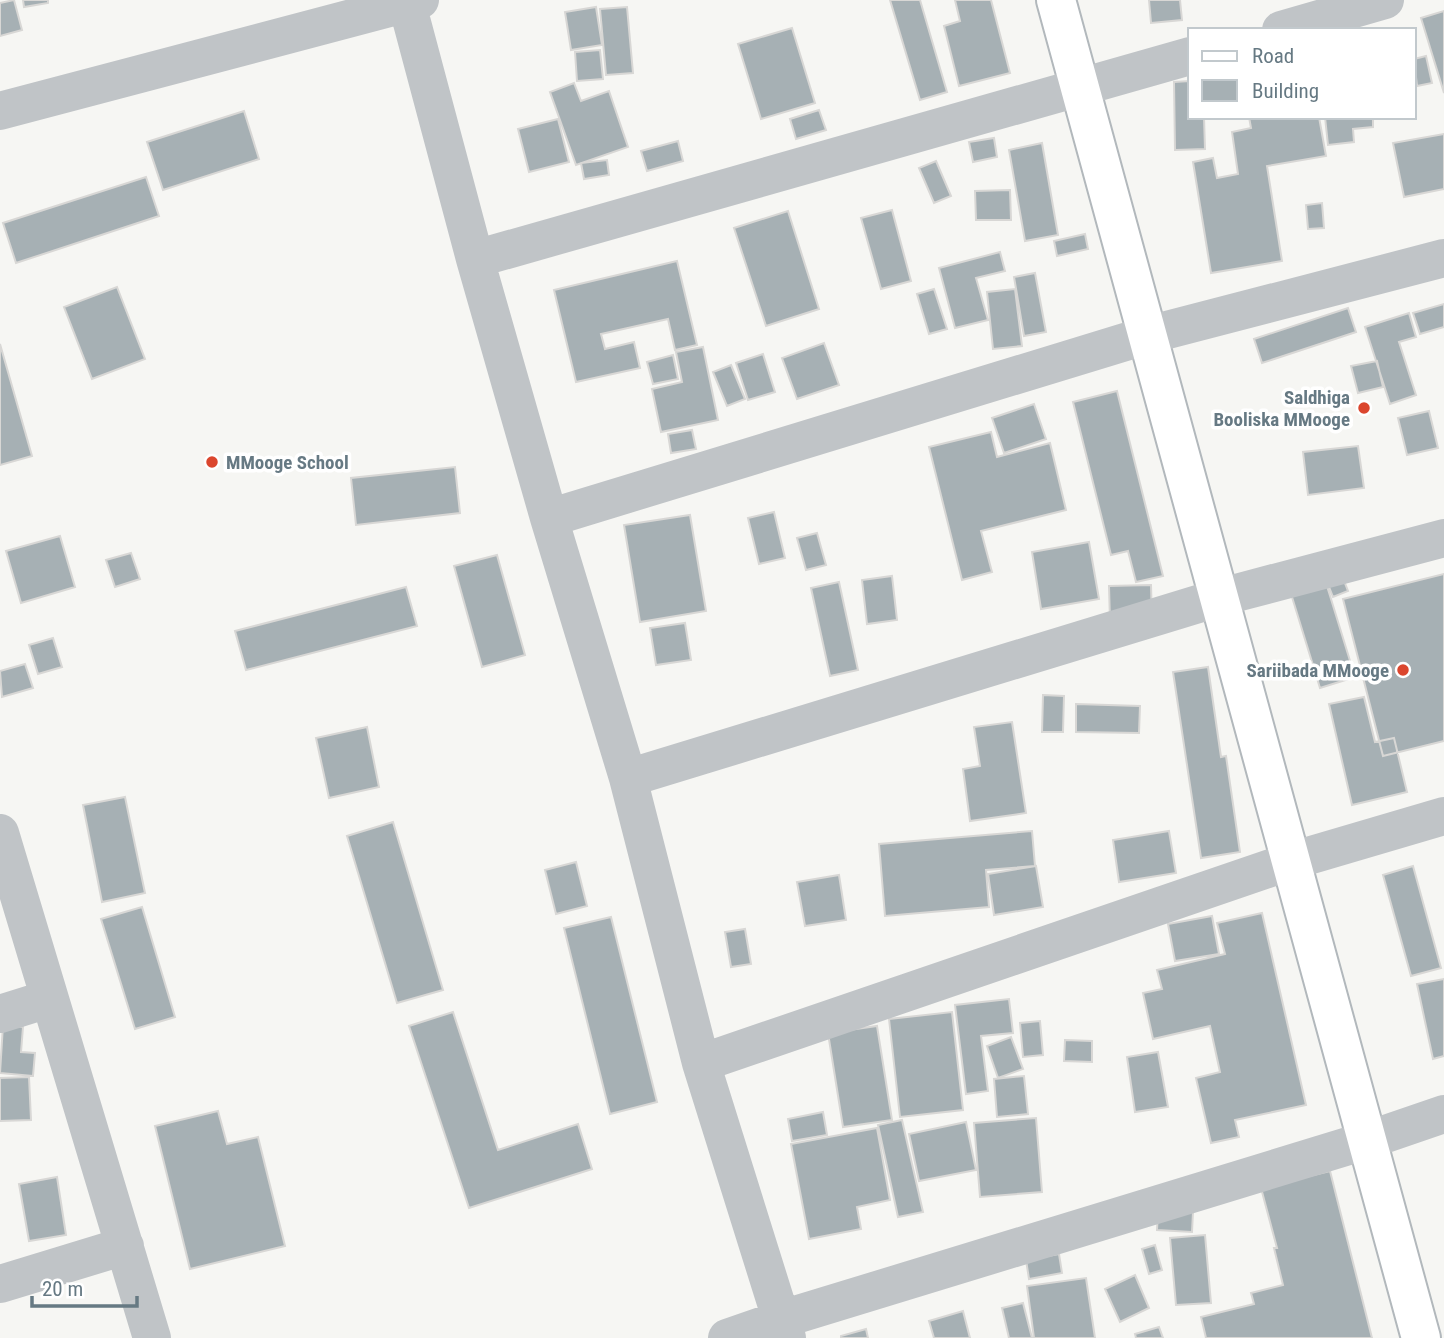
<svg xmlns="http://www.w3.org/2000/svg" width="1444" height="1338" font-family="'Roboto Condensed',sans-serif">
  <style>
    .building { fill: #a6b0b4; stroke: #d8d7d5; stroke-width: 2 }
    .lines { fill: none; stroke-linecap: round; stroke-linejoin: round }
    .secondary-casing { stroke: #b2b8bc; stroke-width: 42 }
    .street { stroke: #c0c4c7; stroke-width: 38 }
    .secondary { stroke: #fff; stroke-width: 38 }
    .poi-dot { fill: #db462e; stroke: #fff; stroke-width: 2.5 }
    .labels { text-anchor: middle; stroke-width: 7; stroke-linejoin: round; paint-order: stroke }
    .poi-label { font-size: 19px; font-weight: bold; fill: #667983; stroke: #fff; text-anchor: end }
  </style>
  <rect width="100%" height="100%" fill="#f6f6f3"/>
  <path class="building" d="M14,0L22,30L0,36V3Z
    M23,0H48V3L24,7Z
    M890,0H920L947,92L920,100Z
    M955,0H991L1010,73L959,86L944,26L960,21Z
    M1149,0H1180L1182,20L1151,23Z
    M596,7L602,45L571,50L565,12Z
    M627,7L633,73L606,75L600,9Z
    M1444,11V93L1421,18Z
    M792,28L815,103L761,119L738,44Z
    M600,50L603,79L577,81L575,52Z
    M1426,56L1432,83L1417,86L1414,59Z
    M1190,81V117H1204L1205,149L1175,150L1174,82Z
    M574,83L581,101L609,91L628,147L576,165L550,92Z
    M819,110L826,130L796,139L790,119Z
    M244,111L259,159L163,190L147,142Z
    M1249,117H1319L1326,156L1267,166L1282,261L1211,273L1193,162L1213,158L1217,178L1238,174L1232,132L1251,128Z
    M1325,117H1373V127L1353,129L1354,142L1328,145Z
    M558,119L569,162L529,172L518,129Z
    M1444,134V189L1404,197L1393,143Z
    M994,138L997,157L973,162L969,142Z
    M678,141L683,161L647,171L641,151Z
    M1042,143L1058,235L1025,241L1009,150Z
    M607,160L609,175L584,179L581,163Z
    M936,161L951,196L934,203L919,168Z
    M146,177L159,216L16,263L3,223Z
    M1010,190L1011,220H976L975,191Z
    M1322,203L1324,228L1308,229L1306,205Z
    M892,210L911,281L881,289L861,218Z
    M788,211L819,309L766,326L734,228Z
    M1085,234L1088,249L1057,256L1054,241Z
    M1000,252L1005,271L976,278L988,320L955,328L939,268Z
    M677,261L697,345L675,350L668,319L601,334L605,349L634,342L640,368L576,382L554,290Z
    M1035,273L1046,332L1024,336L1014,277Z
    M117,287L145,359L92,379L64,307Z
    M934,289L947,329L929,334L917,294Z
    M1015,289L1022,346L993,349L987,292Z
    M1444,304V327L1420,334L1413,313Z
    M1348,308L1356,332L1262,363L1254,339Z
    M1409,313L1416,337L1399,342L1416,395L1390,404L1365,327Z
    M824,343L839,385L797,399L782,358Z
    M0,344L32,456L0,465Z
    M703,347L718,420L661,432L652,389L682,382L676,352Z
    M763,354L775,392L748,400L736,363Z
    M673,355L678,379L653,384L647,362Z
    M1377,361L1383,387L1358,393L1351,366Z
    M731,365L745,399L727,406L713,372Z
    M1117,391L1163,576L1136,582L1128,551L1111,555L1073,402Z
    M1034,404L1046,439L1004,453L992,418Z
    M1429,411L1438,448L1407,455L1398,418Z
    M692,430L696,449L671,453L668,434Z
    M991,432L997,457L1050,443L1066,510L981,531L992,572L962,580L929,447Z
    M1358,446L1364,488L1308,495L1303,452Z
    M455,467L460,513L356,525L351,478Z
    M774,512L785,558L759,564L748,518Z
    M690,515L706,611L640,622L624,525Z
    M817,533L826,565L806,570L797,538Z
    M60,536L75,587L21,603L6,551Z
    M1089,542L1099,599L1041,609L1032,552Z
    M131,553L140,579L115,587L106,560Z
    M497,555L525,655L482,667L454,566Z
    M1339,568L1348,591L1333,597L1324,574Z
    M1323,573L1355,677L1320,688L1288,584Z
    M1444,574V741L1383,756L1343,599Z
    M892,576L897,620L867,624L862,580Z
    M839,582L858,670L830,676L811,588Z
    M1151,585L1152,620L1110,621L1109,586Z
    M406,587L417,626L246,670L235,631Z
    M685,623L691,660L656,665L650,628Z
    M53,638L62,667L38,674L29,645Z
    M25,664L33,688L2,697L0,671Z
    M1208,667L1221,757L1226,756L1240,852L1201,858L1173,672Z
    M1043,695L1064,696L1063,732H1042Z
    M1364,697L1375,742L1394,738L1407,792L1352,805L1329,704Z
    M1076,704L1140,706L1139,733L1076,732Z
    M1012,722L1026,813L970,821L963,769L980,766L974,727Z
    M367,727L379,787L329,798L316,738Z
    M125,797L145,893L102,902L83,805Z
    M393,822L443,990L397,1003L347,836Z
    M1032,831L1035,866L986,870L989,907L885,916L879,844Z
    M1169,831L1176,873L1119,882L1113,840Z
    M576,862L587,906L556,914L545,870Z
    M1036,866L1043,907L994,915L988,874Z
    M1413,866L1441,968L1411,976L1383,875Z
    M839,875L846,920L805,926L797,882Z
    M142,907L175,1017L135,1029L101,919Z
    M1262,913L1306,1105L1235,1120L1239,1137L1211,1143L1196,1078L1220,1072L1210,1026L1153,1039L1143,993L1162,989L1157,970L1225,954L1217,923Z
    M1212,916L1219,954L1175,961L1168,924Z
    M611,917L657,1102L610,1114L564,928Z
    M745,929L751,964L731,967L725,932Z
    M1444,979V1056L1433,1059L1417,984Z
    M1009,999L1013,1033L981,1036L988,1091L966,1094L955,1005Z
    M453,1012L498,1150L578,1124L592,1169L469,1208L409,1026Z
    M952,1012L963,1110L900,1117L889,1019Z
    M1040,1021L1043,1055L1023,1057L1020,1023Z
    M3,1025L23,1027L21,1052L35,1053L33,1076L0,1073Z
    M877,1026L892,1120L843,1127L828,1033Z
    M1011,1037L1023,1069L998,1078L987,1046Z
    M1065,1040L1092,1041V1062L1064,1061Z
    M1158,1052L1168,1107L1135,1112L1127,1057Z
    M1024,1076L1028,1114L997,1117L994,1079Z
    M29,1077L31,1120L0,1121V1078Z
    M218,1111L227,1144L258,1137L285,1246L190,1269L155,1126Z
    M823,1112L827,1135L792,1141L788,1119Z
    M1036,1118L1042,1192L980,1197L974,1123Z
    M902,1120L923,1212L898,1217L878,1125Z
    M966,1122L976,1170L919,1181L909,1134Z
    M877,1128L890,1200L857,1207L861,1229L809,1239L791,1144Z
    M1330,1171L1372,1338H1206L1201,1317L1254,1304L1251,1293L1283,1285L1274,1248H1277L1261,1188Z
    M57,1177L66,1235L29,1241L19,1184Z
    M1158,1210L1193,1212L1192,1232L1157,1230Z
    M1205,1235L1211,1303L1176,1305L1170,1238Z
    M1155,1245L1162,1270L1149,1274L1142,1249Z
    M1059,1254L1062,1273L1029,1279L1026,1260Z
    M1135,1275L1149,1308L1120,1322L1105,1289Z
    M1086,1278L1095,1338H1034L1027,1286Z
    M1023,1303L1032,1338H1009L1002,1308Z
    M963,1311L970,1338H934L929,1321Z
    M1159,1327L1163,1338H1136L1135,1334Z
    M866,1329L868,1338H841V1336Z"/>
  <g class="lines">
    <g class="secondary-casing">
      <path id="secondary" d="M1056,0L1421,1338"/>
    </g>
    <path class="street" d="M406,0L475,259L549,518L628,778L701,1063L787,1338
      M1281,30L1385,0
      M0,111L420,0
      M475,259L1190,56
      M549,518L1148,335L1444,258
      M628,778L1221,597L1444,538
      M0,833L152,1338
      M0,1014L48,999
      M701,1063L1291,861L1444,816
      M0,1284L125,1246
      M727,1338L782,1319L1368,1140L1444,1114"/>
    <use href="#secondary" class="secondary"/>
  </g>
  <g class="poi-dot">
    <circle cx="1364" cy="408" r="7"/>
    <circle cx="212" cy="462" r="7"/>
    <circle cx="1403" cy="670" r="7"/>
  </g>
  <g class="labels">
    <g class="poi-label">
      <text x="1350" y="404">Saldhiga<tspan x="1350" dy="22">Booliska MMooge</tspan></text>
      <text x="226" y="469" text-anchor="start">MMooge School</text>
      <text x="1389" y="677">Sariibada MMooge</text>
    </g>
  </g>
  <rect x="1188" y="28" width="228" height="91" fill="#ffffff" stroke="#c2c9cd" stroke-width="2"/>
  <rect x="1202" y="51" width="35" height="10" fill="#ffffff" stroke="#c2c9cd" stroke-width="2"/>
  <text x="1252" y="63" font-size="21" fill="#667983">Road</text>
  <rect x="1202" y="80" width="35" height="21" fill="#a6b0b4" stroke="#c2c9cd" stroke-width="2"/>
  <text x="1252" y="98" font-size="21" fill="#667983">Building</text>
  <path d="M32 1296v10h105v-10" fill="none" stroke="#667983" stroke-width="3.5"/>
  <text x="42" y="1296" font-size="21" fill="#667983" stroke="#ffffff" stroke-width="5" paint-order="stroke">20 m</text>
</svg>
